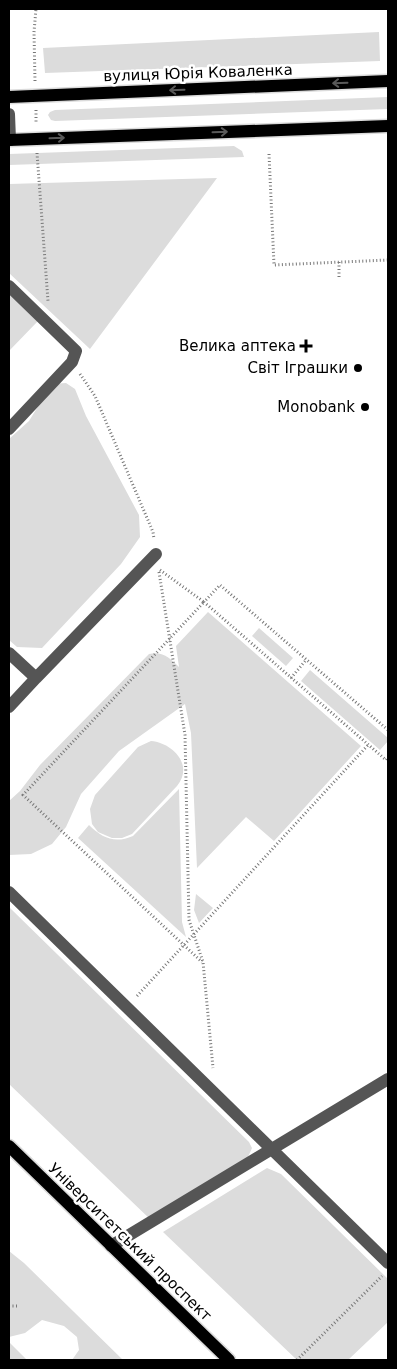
<svg xmlns="http://www.w3.org/2000/svg" width="397" height="1369" font-family="'DejaVu Sans',sans-serif">
  <style>
    .green { fill: #dcdcdc }
    .lines { fill: none; stroke-linecap: round; stroke-linejoin: round }
    .major-casing { stroke: #dbdbdb; stroke-width: 15 }
    .path { stroke: #777; stroke-width: 3; stroke-dasharray: 1 2.5; stroke-linecap: butt }
    .minor { stroke: #555; stroke-width: 12 }
    .major { stroke: #000; stroke-width: 12 }
    .oneway { stroke: #595959 }
    .poi-dot { fill: #000; stroke: #fff; stroke-width: 2 }
    .labels { text-anchor: middle; stroke-width: 5; stroke-linejoin: round; paint-order: stroke }
    .street-label { font-size: 15px; fill: #000; stroke: #fff }
    .poi-label { font-size: 15px; fill: #000; stroke: #fff; text-anchor: end }
  </style>
  <rect width="100%" height="100%" fill="#fff"/>
  <path class="green" d="M379,32L380,61L45,73L43,48Z
    M388,97V109L55,121L51,120L48,115L50,112L55,110Z
    M234,146L242,151L244,157L9,165V154Z
    M217,178L90,349L9,273V184Z
    M9,293L38,321L9,351Z
    M66,383L75,389L86,416L139,515L140,537L121,564L42,648L17,647L9,640V439L29,421L52,384Z
    M208,612L361,746L274,841L246,817L197,868L191,733L185,704L119,751L81,794L66,827L52,844L31,854L9,855V801L20,791L40,765L149,654C164,651 170,659 179,667L176,646Z
    M259,628L293,658L286,666L252,636Z
    M310,670L388,738V741L380,750L301,681Z
    M151,741C173,743 194,765 177,786L132,834L122,838H112L98,832L92,824L90,809L95,795L138,747Z
    M179,789L182,922L186,937L78,838L89,825C102,838 115,844 133,836Z
    M196,894L213,908L199,923L194,910Z
    M9,907L249,1142L252,1148L248,1157L151,1220L9,1084Z
    M267,1168L281,1174L388,1279V1322L348,1360H297L163,1232Z
    M9,1251L24,1263L123,1360H72L79,1350L77,1337L64,1326L42,1320L25,1333L9,1337Z
    M9,1342L27,1360H9Z"/>
  <g class="lines">
    <g class="major-casing">
      <path id="major" d="M9,97L388,81
        M9,140L388,126
        M9,1146L229,1360"/>
    </g>
    <path class="path" d="M35,81L34,32L36,9
      M36,110V124
      M37,153L48,301
      M269,154L274,265L388,260
      M339,262V278
      M80,374L95,396L153,532L154,539
      M160,570L204,602L23,795L202,962
      M159,572L185,735L189,920L203,962L213,1068
      M291,678L306,660
      M388,730L220,585L204,602L386,760L388,757
      M137,996L369,744
      M9,1306H18
      M297,1360L382,1276"/>
    <path class="minor" d="M9,114L10,140
      M9,286L76,351L72,362L9,429
      M9,653L36,678L9,707
      M36,678L156,554
      M9,892L388,1263
      M111,1246L388,1079"/>
    <use href="#major" class="major"/>
  </g>
  <defs><path id="oneway-shaft" d="M-6 0H5M1.5-3L5.5 0L1.5 3" fill="none" stroke-width="1.6" stroke-linecap="round" stroke-linejoin="round" transform="scale(1.25)"/></defs>
  <g class="oneway">
    <use href="#oneway-shaft" transform="translate(340 83) rotate(178)"/>
    <use href="#oneway-shaft" transform="translate(177 90) rotate(178)"/>
    <use href="#oneway-shaft" transform="translate(220 132) rotate(-2)"/>
    <use href="#oneway-shaft" transform="translate(57 138) rotate(-2)"/>
  </g>
  <g class="poi-dot">
    <path d="M303.5 338.5h5v5h5v5h-5v5h-5v-5h-5v-5h5z"/>
    <circle cx="358" cy="368" r="5"/>
    <circle cx="365" cy="407" r="5"/>
  </g>
  <g class="labels">
    <g class="street-label">
      <text transform="translate(198 73) rotate(-2)" y="5">вулиця Юрія Коваленка</text>
      <text transform="translate(130 1242) rotate(44)" y="5">Університетський проспект</text>
    </g>
    <g class="poi-label">
      <text x="296" y="351">Велика аптека</text>
      <text x="348" y="373">Світ Іграшки</text>
      <text x="355" y="412">Monobank</text>
    </g>
  </g>
  <rect width="397" height="1369" fill="none" stroke="#000000" stroke-width="20"/>
</svg>
